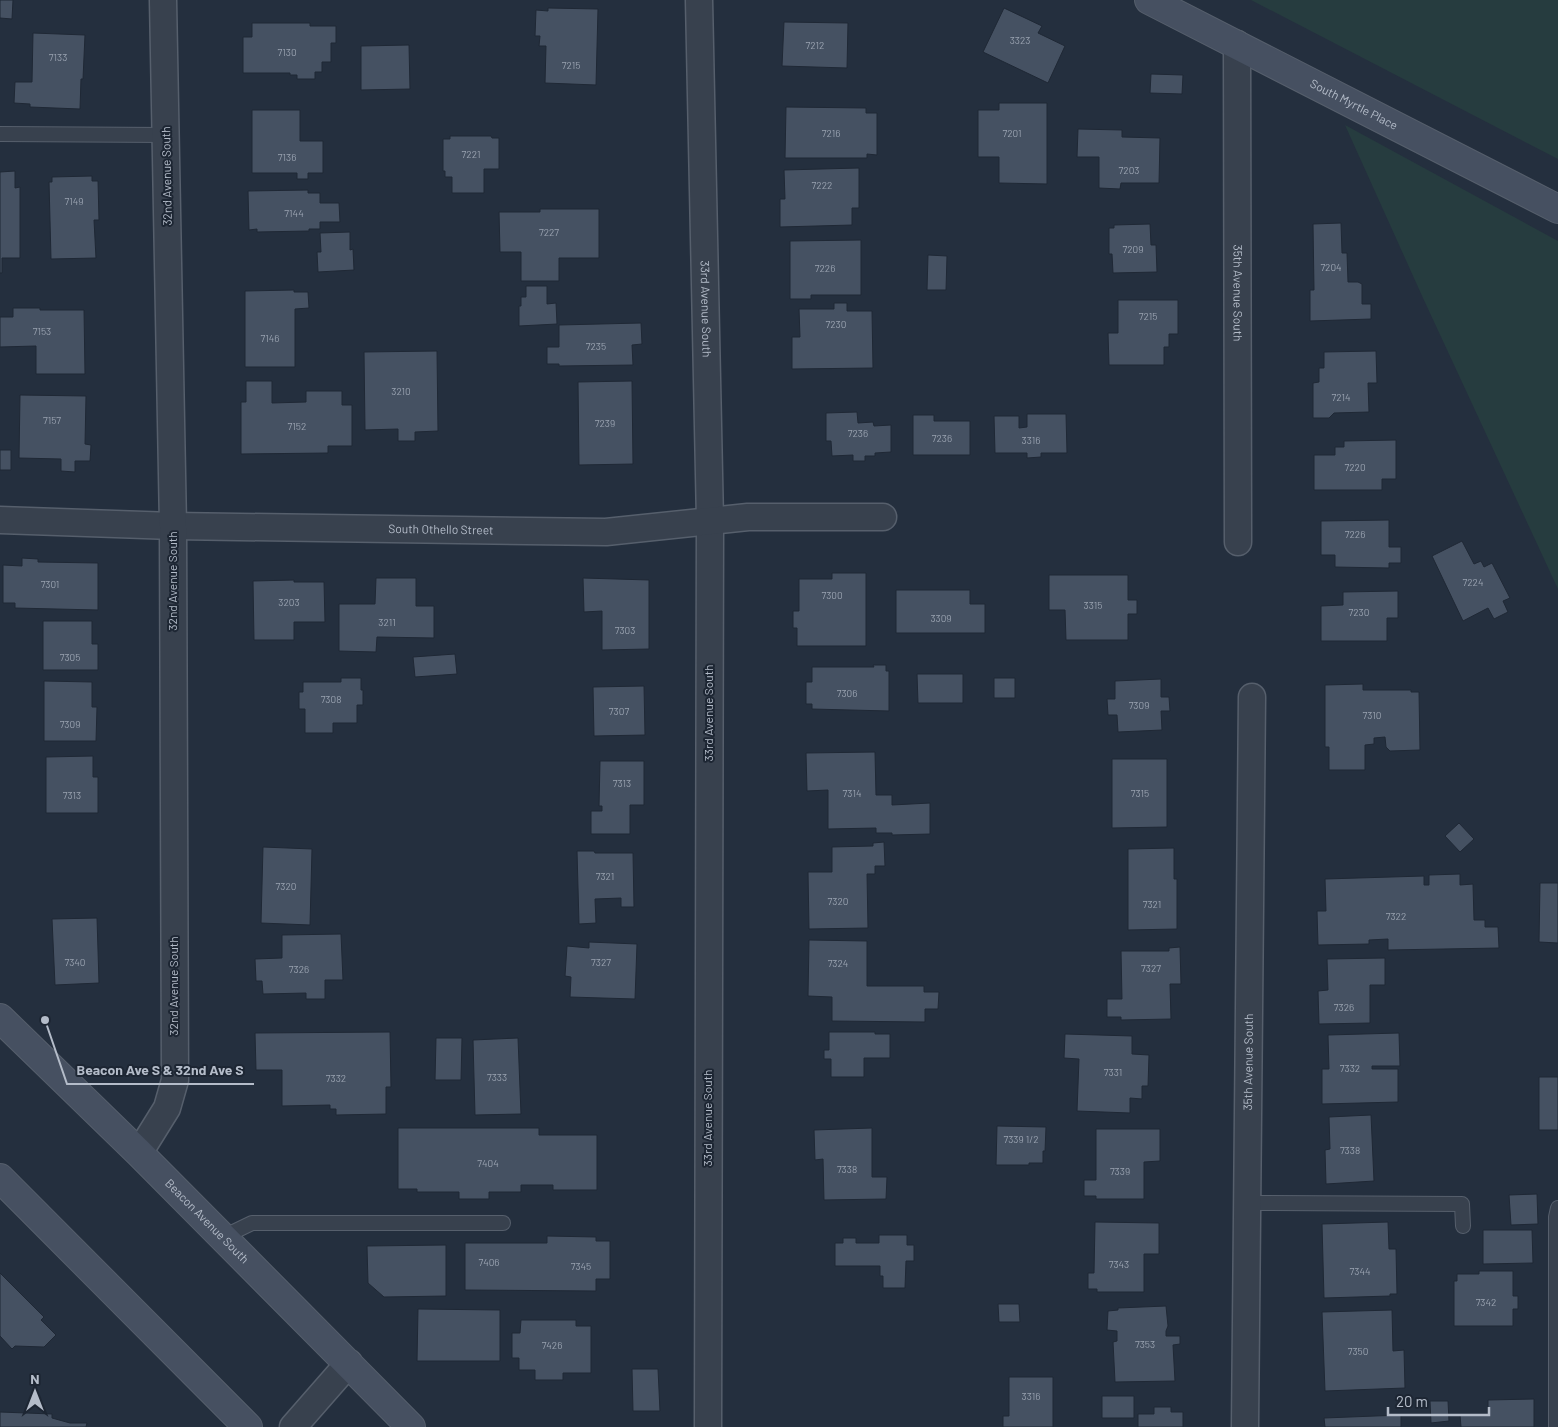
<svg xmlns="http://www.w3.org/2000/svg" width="1558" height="1427" font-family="Barlow,sans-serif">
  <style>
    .green { fill: #263c3f }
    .building { fill: #455162; stroke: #1f2835 }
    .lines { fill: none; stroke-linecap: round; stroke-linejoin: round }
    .lane-casing { stroke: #565f6c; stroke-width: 16 }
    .street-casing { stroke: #565f6c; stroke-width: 29 }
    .secondary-casing { stroke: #565f6c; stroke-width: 30 }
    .lane { stroke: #38414e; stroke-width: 14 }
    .street { stroke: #38414e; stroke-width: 26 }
    .secondary { stroke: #465061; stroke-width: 28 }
    .labels { text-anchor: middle; stroke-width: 4; stroke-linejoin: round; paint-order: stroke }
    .number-label { font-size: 10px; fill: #98a1af }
    .street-label { font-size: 12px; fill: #b4bcc9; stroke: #1d2633 }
    .leader { fill: none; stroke: #b4bcc9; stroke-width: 2 }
    .callout-dot { fill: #b4bcc9; stroke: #1d2633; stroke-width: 2 }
    .callout-label { font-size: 14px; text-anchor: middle; font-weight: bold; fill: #b4bcc9; stroke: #1d2633; stroke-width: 4; stroke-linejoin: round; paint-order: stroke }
  </style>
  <rect width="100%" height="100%" fill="#242f3e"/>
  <path class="green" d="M1251,0H1558V159Z
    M1345,125L1558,241V589L1423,298Z"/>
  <path class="building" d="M0,0H13L12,19L0,18Z
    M548,8L598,9L596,85L545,83L546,46H539L540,36H535L536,10L548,11Z
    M1004,8L1042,26L1038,33L1065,46L1048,83L983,52Z
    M784,22L848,23L847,68L782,66Z
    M252,23H310V26H336V43H331V62H322V72H315V79H297V75H290V73H243V37H252Z
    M33,33L85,35L83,79H81L80,109L30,107V104L14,103L15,82H32Z
    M409,45L410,89L361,90V46Z
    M1151,74L1183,75L1182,94L1150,93Z
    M999,103H1047V184L999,183V157H978V110H999Z
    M786,107L866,108V113H877V155L867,154V158H785Z
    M252,110H300V141H323V173H308V179H297V173H252Z
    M1078,129L1122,130V137L1160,138L1159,183H1121L1120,189L1099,188V157H1077Z
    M450,136H491L492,138H499V169H484V193H452V177H445V171H443V139H450Z
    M859,168V208H852V225L780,227V199H785L784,170Z
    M15,171V188L20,187V258H2V273H0V172Z
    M92,176V181H98L99,220H94L96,258L51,259L49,182H52V177Z
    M308,190V193H320V203H339L340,222H320V229H309V231L257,232V229L249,230L248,191Z
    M540,209H599V258H559V281H521V252H500L499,212H540Z
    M1341,223L1342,253H1347L1348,282H1358L1362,284V304H1371V319L1310,321V290H1314L1313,224Z
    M1150,224L1151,245H1156L1157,272L1113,273L1112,254H1109V228H1114V225Z
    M350,232V250L353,249L354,270L318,272L317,252H321L320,233Z
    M861,240V295H811V299H790V241Z
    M928,255L947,256L946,290H927Z
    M526,286H547V304L556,303L557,324L519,326V306H521V297H526Z
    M294,290V292H308L309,308L295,309V367H245V291Z
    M1118,300H1178V334H1169V347H1164V365H1109L1108,333H1118Z
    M834,303H847V311H872L873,368L792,369V337H800L799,309H834Z
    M13,308H40V310H84L85,374H36V346L0,347V317H13Z
    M641,323L642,344L632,345L633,365L559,366V364H547V347H559V325Z
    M437,351L438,431L415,432V441H398V429L365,430L364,352Z
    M1376,351L1377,383H1368L1369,412L1334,413L1329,418H1313V383L1319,382V368H1324V352Z
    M246,381H272V403L306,402V391H342V405H352V446H328V453L241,454V402H246Z
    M632,381L633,464L579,465L578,382Z
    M20,395L86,396L85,444L91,445L90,461H75V472L61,471V459L19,458Z
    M857,412L858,423L873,422L874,426L891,425V452L875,453V456H865V461H853V455L832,456L831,441H826V413Z
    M1027,414H1066L1067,453H1041V457L1027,458V453H995L994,416H1019V428L1027,427Z
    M913,415H934V421H970V455H913Z
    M1396,440V479H1382V490H1314V455H1335V447H1344V441Z
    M0,450H11V470H0Z
    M1389,520V547H1401V563H1389V568L1335,567V555H1321V521Z
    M1462,541L1474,564L1481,561L1484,567L1492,563L1510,598L1503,601L1508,612L1494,619L1488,608L1463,621L1432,556Z
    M22,558L38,559V562L98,563V610L15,608V603H3V565L22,566Z
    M832,573H866V646H797V628H793V611H799V579H832Z
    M1049,575H1128V600H1137V614H1128V640H1066L1065,610H1049Z
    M376,578H416V606H434V638L377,637L376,652L339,651V604H375Z
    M583,578L649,580V649L602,650V611L584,612Z
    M294,580V582H324L325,622H294V640H254L253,581Z
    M896,590H970V604H985V633H896Z
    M1398,591V618H1387V641H1321V606L1343,605V592Z
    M43,621H92V644H98V670H43Z
    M455,654L457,674L415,677L413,657Z
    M873,665H886V671H889V711L812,709V704H806V682H812V667H874Z
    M917,674H963V703H918Z
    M341,678H361V690H363V705H357V723H333V733H305V709H299V692H303V682H341Z
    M994,678H1015V698H994Z
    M1161,679V697H1169L1170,711H1161L1162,730L1118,732L1117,715H1108L1107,699H1115V681Z
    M44,681L92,682V707H97L96,741H44Z
    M1363,684V690H1411V692H1419L1420,750L1390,751L1386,747L1385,737L1374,738V744L1365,745V770H1329V747H1325V685Z
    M644,686L645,735L594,736L593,687Z
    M875,752L876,795H892V805L930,803V834L892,835V833H876V828L828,829V790L807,791L806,753Z
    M93,756V777H98V813H46V757Z
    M1112,759H1167V827L1112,828Z
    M600,761H644V805H630V834H591V811H602V806H599Z
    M1459,823L1474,839L1460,852L1445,836Z
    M884,842L885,866H875V874H867L868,928L809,929L808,872H832V847L873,846V843Z
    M263,847L312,849L310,925L261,923Z
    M1174,848V879H1177V929L1128,930V849Z
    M577,851H594L595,853H633L634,907H621V898L595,899L596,923L579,924Z
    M1460,874V885L1473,884L1474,920H1485V927H1498L1499,948L1388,950V939L1369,940V944L1318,945L1317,911H1326L1325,879L1424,876V885H1429V875Z
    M1540,883H1558V943L1539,942Z
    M97,918L99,983L55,985L52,919Z
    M341,934L343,980H325V999H306V993L263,994L262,981H256L255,959L282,958V935Z
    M809,940L867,941V986H924V992H939L938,1009H925V1022L832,1021V997L808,996Z
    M589,942L637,944L635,999L570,997L571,977L565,976L567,946L589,948Z
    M1180,947L1181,984H1170L1171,1019L1121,1020V1017H1107V999H1122L1121,951H1169V948Z
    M1385,958V985H1370V1023L1319,1024L1318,991L1328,990L1327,959Z
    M390,1032L391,1087H386V1114L336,1115V1109H330V1105L282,1106V1070H256L255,1033Z
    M829,1032H875V1034H890V1058H864V1077H831V1059H824V1050H829Z
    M1399,1033L1400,1066H1372V1069H1398V1102L1322,1104V1069H1329L1328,1035Z
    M1065,1034L1132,1036V1054L1149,1055L1148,1086H1142V1099L1130,1098V1113L1077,1111L1079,1059L1064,1058Z
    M436,1038H462L461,1080H435Z
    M518,1038L521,1114L475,1115L473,1040Z
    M1539,1077H1558V1130H1539Z
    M1371,1115L1374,1181L1326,1184L1325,1150L1330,1149L1329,1117Z
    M997,1126L1046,1127L1045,1151H1043V1163H1029V1165H996Z
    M398,1128H539V1135H597V1190H553V1185H521V1192H489V1199H459V1192H417V1189H398Z
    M872,1128V1177H887L886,1199L824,1200L823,1159L815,1160L814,1130Z
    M1096,1129H1160V1161L1144,1162V1199H1096V1196H1084V1180H1096Z
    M1537,1194L1538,1224L1511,1225L1509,1195Z
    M1095,1222L1159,1223V1254H1144V1292H1097V1289H1088V1273H1094Z
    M1388,1222L1389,1249H1396L1397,1294H1390V1296L1324,1298L1322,1224Z
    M1483,1230H1532L1533,1263L1483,1264Z
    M879,1235H907V1245H914V1261H906L905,1288H883V1276H880V1266H835V1243H843V1238H856V1243H879Z
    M547,1236L596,1237V1241H610V1279H596V1291L465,1290V1243H547Z
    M446,1245V1296L384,1297L368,1283L367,1246Z
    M1479,1271H1513V1296H1518V1309H1513V1326H1454V1281H1457V1274H1479Z
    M0,1273L44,1317L41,1320L56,1335L44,1347L15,1346L12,1349L0,1336Z
    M998,1304H1019L1020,1322H999Z
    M1166,1306L1168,1326L1166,1331V1336H1180V1344L1173,1345L1175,1381L1115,1382L1113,1342L1117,1341V1331L1107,1330L1108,1311L1118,1310V1308Z
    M418,1309L500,1310V1361H417Z
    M1392,1310L1393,1351L1404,1350L1405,1388L1325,1391L1322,1312Z
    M521,1320H576V1326H591V1373H563V1380H535V1370H519V1358H512V1333H520Z
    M632,1369H658L660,1411H633Z
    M1009,1377H1053V1427H1003V1416H1009Z
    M1102,1396H1134V1418H1102Z
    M1534,1399V1427H1461L1460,1415H1488V1400Z
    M1430,1401H1448L1449,1421L1431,1423Z
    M1154,1407H1171V1412H1183V1427H1138V1414H1154Z
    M0,1412L52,1414V1418L70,1423H87L86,1427H0Z
    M1401,1415V1427H1325L1324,1418Z"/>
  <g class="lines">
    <g class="lane-casing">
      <path id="lane" d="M0,134L166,135
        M1247,1203L1462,1204L1463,1226
        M223,1237L252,1223H503
        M1556,1427V1217L1558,1208"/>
    </g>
    <g class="street-casing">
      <g id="street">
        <path id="s1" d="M699,0L710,521L708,1427"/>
        <path id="s2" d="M1237,44L1238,542"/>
        <path id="s3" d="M0,520L173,526L606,532L748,517H883"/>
        <path d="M139,1153L167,1108L175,1080L173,526L163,0"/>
        <path d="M293,1427L349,1363"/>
        <path id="s4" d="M1245,1427L1252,697"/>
      </g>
    </g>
    <g class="secondary-casing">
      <g id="secondary">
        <path id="s5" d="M1149,0L1558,209"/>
        <path id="s6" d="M0,1018L139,1153L411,1427"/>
        <path d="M0,1178L248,1427"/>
      </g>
    </g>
    <use href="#lane" class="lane"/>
    <use href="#street" class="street"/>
    <use href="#secondary" class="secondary"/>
  </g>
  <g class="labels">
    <g class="number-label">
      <text x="1020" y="44">3323</text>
      <text x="815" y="49">7212</text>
      <text x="287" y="56">7130</text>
      <text x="58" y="61">7133</text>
      <text x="571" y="69">7215</text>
      <text x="831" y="137">7216</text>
      <text x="1012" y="137">7201</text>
      <text x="471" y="158">7221</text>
      <text x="287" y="161">7136</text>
      <text x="1129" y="174">7203</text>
      <text x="822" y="189">7222</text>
      <text x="74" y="205">7149</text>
      <text x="294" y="217">7144</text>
      <text x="549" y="236">7227</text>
      <text x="1133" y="253">7209</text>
      <text x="1331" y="271">7204</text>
      <text x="825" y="272">7226</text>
      <text x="1148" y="320">7215</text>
      <text x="836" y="328">7230</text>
      <text x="42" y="335">7153</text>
      <text x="270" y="342">7146</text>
      <text x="596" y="350">7235</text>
      <text x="401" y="395">3210</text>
      <text x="1341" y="401">7214</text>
      <text x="52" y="424">7157</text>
      <text x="605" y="427">7239</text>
      <text x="297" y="430">7152</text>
      <text x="858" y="437">7236</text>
      <text x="942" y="442">7236</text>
      <text x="1031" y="444">3316</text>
      <text x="1355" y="471">7220</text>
      <text x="1355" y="538">7226</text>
      <text x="1473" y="586">7224</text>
      <text x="50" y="588">7301</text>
      <text x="832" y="599">7300</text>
      <text x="289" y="606">3203</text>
      <text x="1093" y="609">3315</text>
      <text x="1359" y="616">7230</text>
      <text x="941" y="622">3309</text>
      <text x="387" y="626">3211</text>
      <text x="625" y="634">7303</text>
      <text x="70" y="661">7305</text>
      <text x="847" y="697">7306</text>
      <text x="331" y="703">7308</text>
      <text x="1139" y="709">7309</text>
      <text x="619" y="715">7307</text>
      <text x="1372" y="719">7310</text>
      <text x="70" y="728">7309</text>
      <text x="622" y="787">7313</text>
      <text x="852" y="797">7314</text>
      <text x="1140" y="797">7315</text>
      <text x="72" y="799">7313</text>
      <text x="605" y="880">7321</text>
      <text x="286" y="890">7320</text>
      <text x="838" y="905">7320</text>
      <text x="1152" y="908">7321</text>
      <text x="1396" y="920">7322</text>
      <text x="75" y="966">7340</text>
      <text x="601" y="966">7327</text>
      <text x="838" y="967">7324</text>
      <text x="1151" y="972">7327</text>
      <text x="299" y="973">7326</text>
      <text x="1344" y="1011">7326</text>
      <text x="1350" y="1072">7332</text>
      <text x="1113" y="1076">7331</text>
      <text x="497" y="1081">7333</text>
      <text x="336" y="1082">7332</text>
      <text x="1021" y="1143">7339 1/2</text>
      <text x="1350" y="1154">7338</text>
      <text x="488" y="1167">7404</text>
      <text x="847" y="1173">7338</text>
      <text x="1120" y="1175">7339</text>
      <text x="489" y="1266">7406</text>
      <text x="1119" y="1268">7343</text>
      <text x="581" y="1270">7345</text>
      <text x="1360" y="1275">7344</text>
      <text x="1486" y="1306">7342</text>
      <text x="1145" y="1348">7353</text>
      <text x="552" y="1349">7426</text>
      <text x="1358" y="1355">7350</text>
      <text x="1031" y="1400">3316</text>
    </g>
    <g class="street-label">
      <text dy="4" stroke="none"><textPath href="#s5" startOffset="230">South Myrtle Place</textPath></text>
      <text transform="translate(167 176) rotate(-91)" y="4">32nd Avenue South</text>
      <text dy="4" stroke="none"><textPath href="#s2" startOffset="249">35th Avenue South</textPath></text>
      <text dy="4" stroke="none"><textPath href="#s1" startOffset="309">33rd Avenue South</textPath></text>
      <text dy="4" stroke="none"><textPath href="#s3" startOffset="441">South Othello Street</textPath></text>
      <text transform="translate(173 581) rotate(-90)" y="4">32nd Avenue South</text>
      <text transform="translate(709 713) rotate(-90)" y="4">33rd Avenue South</text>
      <text transform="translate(174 986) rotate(-90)" y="4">32nd Avenue South</text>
      <text dy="4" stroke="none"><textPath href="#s4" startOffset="365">35th Avenue South</textPath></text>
      <text transform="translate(708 1118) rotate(-90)" y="4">33rd Avenue South</text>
      <text dy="4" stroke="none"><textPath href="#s6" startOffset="290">Beacon Avenue South</textPath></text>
    </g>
  </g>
  <path class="leader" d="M45 1020L67 1084H254"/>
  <circle class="callout-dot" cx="45" cy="1020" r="5"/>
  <g class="callout-label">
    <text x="160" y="1075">Beacon Ave S &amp; 32nd Ave S</text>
  </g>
  <g transform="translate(35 1392)" stroke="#1d2633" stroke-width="4" paint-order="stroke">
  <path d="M0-4L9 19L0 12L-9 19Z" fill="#b4bcc9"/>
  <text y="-8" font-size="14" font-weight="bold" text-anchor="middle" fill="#b4bcc9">N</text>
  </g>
  <path d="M1388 1407v8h101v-8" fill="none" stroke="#b4bcc9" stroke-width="2.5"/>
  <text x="1396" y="1407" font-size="15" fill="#b4bcc9" stroke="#1d2633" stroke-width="4" paint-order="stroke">20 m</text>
</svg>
